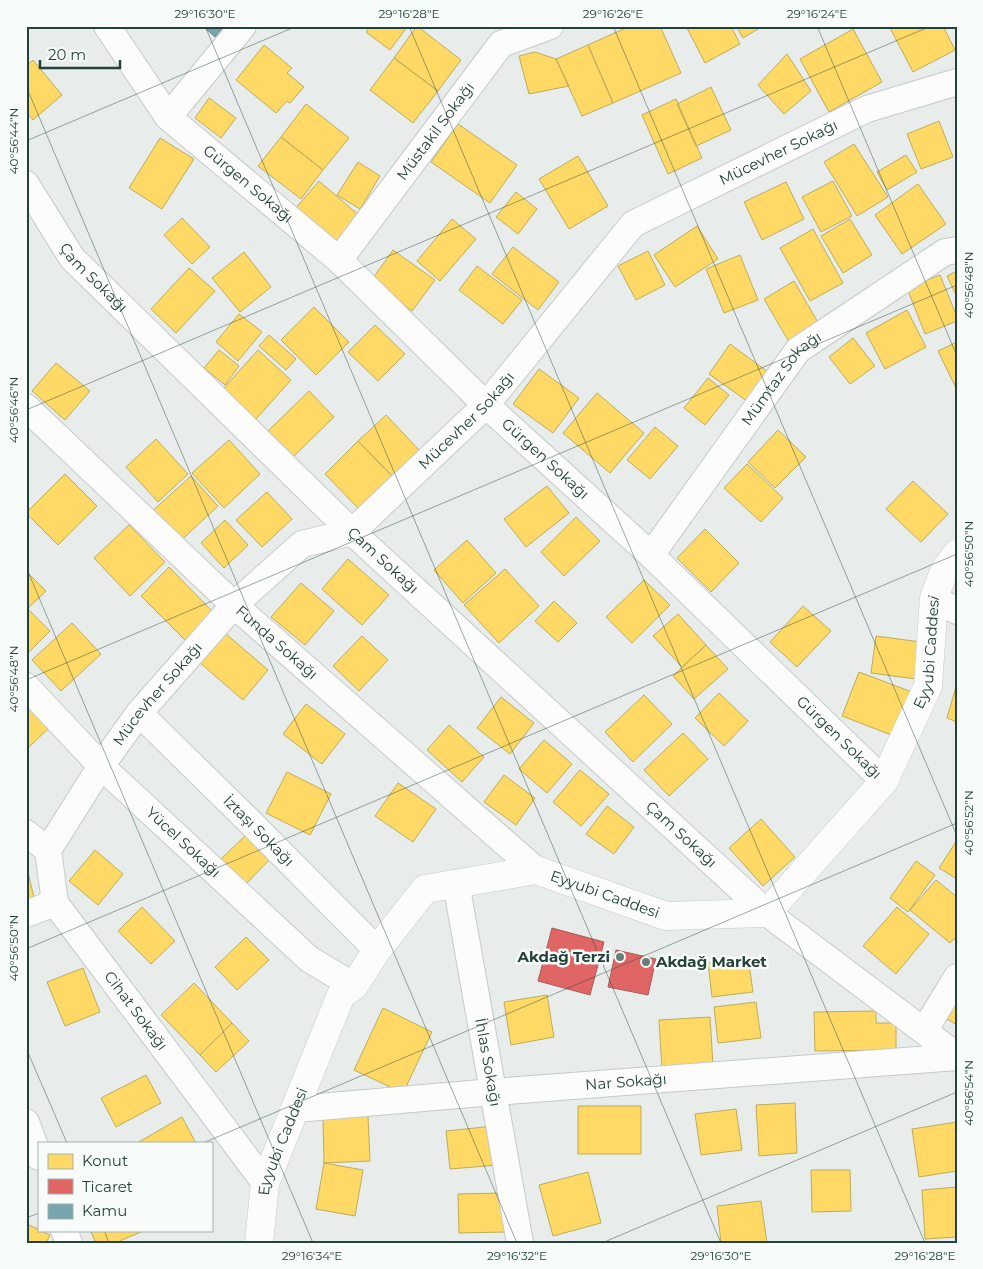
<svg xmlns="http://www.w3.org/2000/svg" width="983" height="1269" font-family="Montserrat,sans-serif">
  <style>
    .homes { fill: #ffd966; stroke: #bdac59 }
    .shops { fill: #e06666; stroke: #a85b59 }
    .public { fill: #76a5af; stroke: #5d878c }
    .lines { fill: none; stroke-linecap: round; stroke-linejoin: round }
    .street-casing { stroke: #c5cac8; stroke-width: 28 }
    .secondary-casing { stroke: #c3cbc8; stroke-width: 29 }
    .street { stroke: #fcfcfc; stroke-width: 26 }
    .secondary { stroke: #fcfcfc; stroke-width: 28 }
    .ticks { fill: none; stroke: #24423a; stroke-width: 1; stroke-opacity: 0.45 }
    .poi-dot { fill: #697e78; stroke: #f7fbf9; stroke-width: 2 }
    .labels { text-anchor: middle; stroke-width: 5; stroke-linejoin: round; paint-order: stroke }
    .street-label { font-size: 15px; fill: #24423a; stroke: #f7fbf9 }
    .poi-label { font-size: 15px; font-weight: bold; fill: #24423a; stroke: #f7fbf9; text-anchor: end }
    .neatline { fill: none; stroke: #24423a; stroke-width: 2 }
    .ticks-label { font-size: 12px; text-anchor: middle; fill: #24423a }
  </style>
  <rect width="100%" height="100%" fill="#e8edeb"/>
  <path class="homes" d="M370,26H408L390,50L366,32Z
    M417,26L461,60L438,91L394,58Z
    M630,26H660L681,73L613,103L588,45Z
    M686,26H731L740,44L705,63Z
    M736,26H763L743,38Z
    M889,26H943L955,50L913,72Z
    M853,29L882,82L829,112L800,59Z
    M264,45L292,68L287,73L304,87L290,103L287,101L276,113L236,80Z
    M588,45L613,103L582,116L556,59Z
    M535,52L556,59L569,86L529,94L519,56Z
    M787,54L811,91L784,114L758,85Z
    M394,58L438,91L413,123L370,90Z
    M33,60L62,95L33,120L26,112V66Z
    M711,87L731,130L696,146L677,104Z
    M209,98L236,118L221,138L195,118Z
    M676,99L702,158L668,174L642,115Z
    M306,104L349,138L323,170L281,137Z
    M939,121L953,157L921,169L907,134Z
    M458,124L517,165L490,203L431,162Z
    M281,137L323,170L301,199L258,166Z
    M160,138L194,159L162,209L129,188Z
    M854,144L888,197L857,216L824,162Z
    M906,155L917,172L887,190L877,172Z
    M578,156L608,206L569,229L539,179Z
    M358,162L380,176L360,209L337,195Z
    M319,181L361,217L337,245L295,209Z
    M833,181L852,216L821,232L802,197Z
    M786,182L804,219L762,240L744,202Z
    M918,184L946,224L902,254L875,215Z
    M516,192L537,209L518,234L496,217Z
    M182,218L210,247L192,264L164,235Z
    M452,219L476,239L440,281L417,261Z
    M850,219L872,255L843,273L821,236Z
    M697,226L718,259L675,287L654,255Z
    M813,229L843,283L810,301L780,248Z
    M513,247L559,282L538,310L492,274Z
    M393,250L435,280L412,311L371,281Z
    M648,251L665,285L636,300L618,266Z
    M244,252L271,287L240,312L212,278Z
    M740,255L758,300L724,313L706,269Z
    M477,266L522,300L503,324L459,290Z
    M189,268L215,291L176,333L151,309Z
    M957,271V297L947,276Z
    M940,275L957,317V321L925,334L907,288Z
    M794,281L819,324L789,342L764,299Z
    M314,307L349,342L316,375L281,340Z
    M907,310L926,347L885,369L866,333Z
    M239,314L262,332L238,361L216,342Z
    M375,325L405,354L378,381L348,352Z
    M269,335L296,359L286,370L259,346Z
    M853,338L875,366L850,384L829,357Z
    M957,342V390L938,351Z
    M730,344L772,375L751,404L709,374Z
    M219,350L239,366L225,385L204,368Z
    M258,350L291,380L256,419L223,389Z
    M56,363L90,391L65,420L32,391Z
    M539,369L579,398L553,433L513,404Z
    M708,378L729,395L705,425L684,408Z
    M309,391L334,417L293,457L268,431Z
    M597,393L644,433L610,473L563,433Z
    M386,415L419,450L392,476L358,441Z
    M655,427L678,446L650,479L627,460Z
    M778,430L806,457L775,488L748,462Z
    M156,439L188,474L158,502L126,467Z
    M229,440L260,474L224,508L192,473Z
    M358,441L392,476L358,508L325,474Z
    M747,464L783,498L761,522L724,488Z
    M65,474L97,506L58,545L26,513Z
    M191,476L218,506L176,545L149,514Z
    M913,481L948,514L921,542L886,509Z
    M547,486L569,513L526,547L504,519Z
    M267,492L292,519L262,547L236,520Z
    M576,517L600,541L564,576L541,552Z
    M225,520L248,545L224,568L201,543Z
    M129,525L165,562L130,596L94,558Z
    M705,529L739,563L711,592L677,558Z
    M467,540L496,573L463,603L434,570Z
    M348,559L389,595L362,625L322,589Z
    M169,567L213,612L185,640L141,596Z
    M505,569L539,606L499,643L464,605Z
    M26,571L46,591L26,610Z
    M644,580L670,605L632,643L606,617Z
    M301,583L334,611L305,645L271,617Z
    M554,601L577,623L558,642L535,621Z
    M803,606L831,631L797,667L770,642Z
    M29,610L50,631L26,655V613Z
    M678,614L706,645L682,667L653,636Z
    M72,623L101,654L61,691L32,660Z
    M225,633L268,670L243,700L199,662Z
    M362,636L388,660L359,691L333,666Z
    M876,636L921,642L916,679L871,673Z
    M706,645L728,669L694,699L673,676Z
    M859,672L912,692L894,736L842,716Z
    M957,683V722L947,718Z
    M719,693L748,721L724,746L695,718Z
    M644,695L672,724L633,762L605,732Z
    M26,697L52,725L28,748L26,746Z
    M501,697L534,723L510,754L477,728Z
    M306,704L345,734L322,764L283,734Z
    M449,725L484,757L462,782L427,750Z
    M683,733L708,759L669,796L644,770Z
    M544,740L572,764L547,793L519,769Z
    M580,770L609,794L581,826L553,802Z
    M287,772L331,794L310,835L266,813Z
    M504,775L535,798L516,825L484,802Z
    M398,783L436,809L413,842L375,816Z
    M607,806L634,827L614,854L586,834Z
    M761,819L795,857L763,886L729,848Z
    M247,834L271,858L246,884L221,859Z
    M957,840V879L939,868Z
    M95,850L123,874L98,905L69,881Z
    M916,861L935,875L908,912L890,898Z
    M26,865L36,905L26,908Z
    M936,880L957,897V936L950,943L910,910Z
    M142,907L175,941L151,964L118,931Z
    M897,907L929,934L896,974L863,946Z
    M246,937L269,960L237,990L215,967Z
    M748,957L753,992L712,997L708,963Z
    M83,968L100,1012L65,1026L47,982Z
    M194,983L232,1023L200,1055L161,1015Z
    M547,995L554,1037L511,1045L504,1002Z
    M957,998V1025L944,1017Z
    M756,1002L761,1038L718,1043L714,1007Z
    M383,1008L432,1032L403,1093L354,1070Z
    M876,1011V1023H896V1050L815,1051L814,1012Z
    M710,1017L713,1065L662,1069L659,1020Z
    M232,1023L249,1041L216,1072L200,1055Z
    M146,1075L161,1103L116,1127L101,1098Z
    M795,1103L797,1153L759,1156L756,1105Z
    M578,1106H641V1154H578Z
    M736,1109L742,1150L701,1155L695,1114Z
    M368,1116L370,1161L324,1163L323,1118Z
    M182,1117L196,1143H137Z
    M957,1122V1171L919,1177L912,1129Z
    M494,1126L498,1165L450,1169L446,1131Z
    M324,1163L363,1170L355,1216L316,1209Z
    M811,1170H850L851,1211L812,1212Z
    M588,1172L601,1223L553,1236L539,1185Z
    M957,1187V1237L925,1239L922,1190Z
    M504,1193L505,1232L459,1233L458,1194Z
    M761,1201L767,1243H721L717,1206Z
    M29,1225L50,1235L46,1243H26V1230Z
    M90,1230H142L143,1231L115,1243H96Z"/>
  <path class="shops" d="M552,928L604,942L590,995L538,981Z
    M616,950L656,959L648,995L608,987Z"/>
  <path class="public" d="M203,26H224L215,37Z"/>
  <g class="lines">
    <g class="street-casing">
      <g id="street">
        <path id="s1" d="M107,26L168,117L339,260L486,405L651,555L884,781"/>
        <path d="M168,117L243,26"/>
        <path id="s2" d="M26,184L72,258L352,532L767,913L957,1056"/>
        <path id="s3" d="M339,260L501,44L550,26"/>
        <path id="s4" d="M26,407L234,605L536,870"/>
        <path id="s5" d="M651,555L798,350L945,252L957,250"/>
        <path d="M934,598L957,611"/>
        <path id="s6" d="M26,686L101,766L309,959L354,986"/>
        <path id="s7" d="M139,713L252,824L377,950"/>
        <path id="s8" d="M26,833L48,850L55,903L265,1183"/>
        <path id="s9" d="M48,850L101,766L139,713L234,605L302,544L352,532L486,405L633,224L867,109L957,82"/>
        <path id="s10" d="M456,883L520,1243"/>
        <path d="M26,914L55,903"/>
        <path d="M924,1031L957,977"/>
        <path id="s11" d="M296,1109L493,1092L957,1057"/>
        <path d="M26,1122L39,1157"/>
        <path d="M64,1230L69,1243"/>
      </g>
    </g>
    <g class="secondary-casing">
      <g id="secondary">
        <path id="s12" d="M259,1243L265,1183L341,995L354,986L377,950L425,889L536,870L666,916L767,913L884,781L928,686L934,598L944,571L957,554"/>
      </g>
    </g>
    <use href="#street" class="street"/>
    <use href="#secondary" class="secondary"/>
  </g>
  <path class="ticks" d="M205,26L721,1243M409,26L925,1243M613,26L957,836M817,26L957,356M26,86L517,1243M26,141L297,26M26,410L931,26M26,567L313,1243M26,680L957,285M26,949L957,554M26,1048L67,1143M203,1143L957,823M26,1218L39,1213M104,1230L109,1243M602,1243L957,1092"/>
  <g class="poi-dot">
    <circle cx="620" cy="957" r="5"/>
    <circle cx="646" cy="962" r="5"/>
  </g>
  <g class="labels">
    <g class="street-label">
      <text dy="5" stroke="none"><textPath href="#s3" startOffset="161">Müstakil Sokağı</textPath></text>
      <text dy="5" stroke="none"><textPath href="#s9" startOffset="1031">Mücevher Sokağı</textPath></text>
      <text dy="5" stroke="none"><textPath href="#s1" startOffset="214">Gürgen Sokağı</textPath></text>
      <text dy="5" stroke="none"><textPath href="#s2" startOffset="116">Çam Sokağı</textPath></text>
      <text dy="5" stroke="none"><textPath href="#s5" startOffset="220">Mümtaz Sokağı</textPath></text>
      <text dy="5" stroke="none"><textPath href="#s9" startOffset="611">Mücevher Sokağı</textPath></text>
      <text dy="5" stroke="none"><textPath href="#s1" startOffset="619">Gürgen Sokağı</textPath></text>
      <text dy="5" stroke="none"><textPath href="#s2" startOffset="521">Çam Sokağı</textPath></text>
      <text dy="5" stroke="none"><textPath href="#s4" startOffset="344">Funda Sokağı</textPath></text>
      <text dy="5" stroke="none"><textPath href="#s12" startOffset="1065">Eyyubi Caddesi</textPath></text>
      <text dy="5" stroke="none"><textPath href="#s9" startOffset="191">Mücevher Sokağı</textPath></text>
      <text dy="5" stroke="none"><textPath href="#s1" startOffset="1024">Gürgen Sokağı</textPath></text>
      <text dy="5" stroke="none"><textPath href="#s7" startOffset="168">İztaşı Sokağı</textPath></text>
      <text dy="5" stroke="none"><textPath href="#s2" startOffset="926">Çam Sokağı</textPath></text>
      <text dy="5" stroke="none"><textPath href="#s6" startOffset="222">Yücel Sokağı</textPath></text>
      <text dy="5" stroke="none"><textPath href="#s12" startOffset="585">Eyyubi Caddesi</textPath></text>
      <text dy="5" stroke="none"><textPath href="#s8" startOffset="216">Cihat Sokağı</textPath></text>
      <text dy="5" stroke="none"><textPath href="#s10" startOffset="182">İhlas Sokağı</textPath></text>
      <text dy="5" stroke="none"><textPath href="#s11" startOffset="331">Nar Sokağı</textPath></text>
      <text dy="5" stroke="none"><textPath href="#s12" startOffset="105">Eyyubi Caddesi</textPath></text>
    </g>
    <g class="poi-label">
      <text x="610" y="962">Akdağ Terzi</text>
      <text x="656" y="967" text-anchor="start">Akdağ Market</text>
    </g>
  </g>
  <rect width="983" height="1269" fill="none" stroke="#f7fbf9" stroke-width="55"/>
  <rect x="38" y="1142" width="175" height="90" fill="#f7fbf9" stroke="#a3b1ad"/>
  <rect x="48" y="1154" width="25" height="15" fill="#ffd966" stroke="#a3b1ad"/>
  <text x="82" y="1166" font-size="15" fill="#24423a">Konut</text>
  <rect x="48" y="1179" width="25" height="15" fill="#e06666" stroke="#a3b1ad"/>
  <text x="82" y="1192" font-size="15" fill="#24423a">Ticaret</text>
  <rect x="48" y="1204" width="25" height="15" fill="#76a5af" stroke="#a3b1ad"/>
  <text x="82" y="1216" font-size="15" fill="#24423a">Kamu</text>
  <path d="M40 60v8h80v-8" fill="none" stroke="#24423a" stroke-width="2.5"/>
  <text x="48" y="60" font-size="15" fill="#24423a" stroke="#f7fbf9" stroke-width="4" paint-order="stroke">20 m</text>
  <rect x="28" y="28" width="928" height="1214" class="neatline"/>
  <g class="ticks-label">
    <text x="205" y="18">29°16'30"E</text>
    <text x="409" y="18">29°16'28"E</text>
    <text x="613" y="18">29°16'26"E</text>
    <text x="817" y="18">29°16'24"E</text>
    <text transform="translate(14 141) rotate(-90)" y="4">40°56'44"N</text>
    <text transform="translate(969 285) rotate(-90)" y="4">40°56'48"N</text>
    <text transform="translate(14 410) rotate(-90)" y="4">40°56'46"N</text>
    <text transform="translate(969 554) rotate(-90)" y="4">40°56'50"N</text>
    <text transform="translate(14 679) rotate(-90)" y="4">40°56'48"N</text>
    <text transform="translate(969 823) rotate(-90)" y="4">40°56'52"N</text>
    <text transform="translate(14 948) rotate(-90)" y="4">40°56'50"N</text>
    <text transform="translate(969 1093) rotate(-90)" y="4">40°56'54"N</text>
    <text x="312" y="1260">29°16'34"E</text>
    <text x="517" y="1260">29°16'32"E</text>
    <text x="721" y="1260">29°16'30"E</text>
    <text x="925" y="1260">29°16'28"E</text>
  </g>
</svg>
